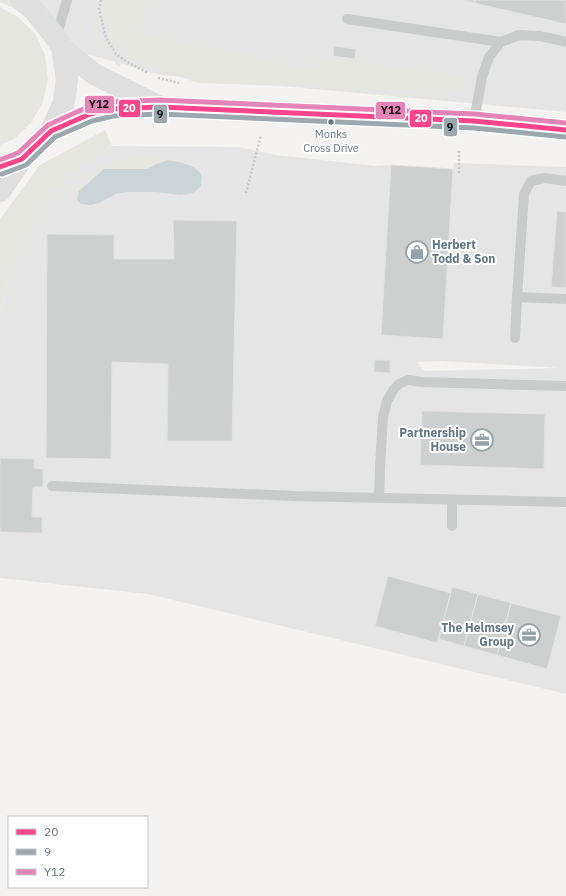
<svg xmlns="http://www.w3.org/2000/svg" width="566" height="896" font-family="'IBM Plex Sans',sans-serif">
  <style>
    .built { fill: #e4e5e4; fill-rule: evenodd }
    .green { fill: #e4e6df }
    .water { fill: #cbd4d6 }
    .building { fill: #cecfcf; stroke: #e3e2e1 }
    .lines { fill: none; stroke-linecap: round; stroke-linejoin: round }
    .path { stroke: #c9c9ca; stroke-width: 2.5; stroke-dasharray: 2 2; stroke-linecap: butt }
    .lane { stroke: #cacccc; stroke-width: 10 }
    .secondary { stroke: #dfdfe0; stroke-width: 22 }
    .bus-1-casing { stroke: #fff; stroke-width: 8 }
    .bus-2-casing { stroke: #fff; stroke-width: 8 }
    .bus-3-casing { stroke: #fff; stroke-width: 8 }
    .bus-1 { stroke: #fa448c; stroke-width: 5 }
    .bus-2 { stroke: #9ca7ae; stroke-width: 5 }
    .bus-3 { stroke: #e584b6; stroke-width: 5 }
    .bus-dot { fill: #627683; stroke: #fff; stroke-width: 1.5 }
    .labels { text-anchor: middle; stroke-width: 4; stroke-linejoin: round; paint-order: stroke }
    .bus-label { font-size: 11px; fill: #627683; stroke: #fff }
    .poi-label { font-size: 12px; font-weight: bold; fill: #627683; stroke: #fff; text-anchor: end }
    .line-badge { stroke: #fff; stroke-width: 1.5 }
    .badge-label { font-size: 11px; text-anchor: middle; font-weight: bold; fill: #fff }
    .pale-badge-label { font-size: 11px; text-anchor: middle; font-weight: bold; fill: #111 }
  </style>
  <rect width="100%" height="100%" fill="#f4f3f1"/>
  <path class="built" d="M0,0H566V112L161,75L66,48L32,16L0,2Z
    M112,146L238,147L276,155L376,166L391,165L453,169L454,163L566,167V694L148,594L0,578V318L8,278L43,202L80,168ZM441,361L560,368L425,371L416,362Z"/>
  <path class="green" d="M91,0H95C95,6 94,13 94,19C96,39 108,49 122,63L119,67C107,53 91,39 90,19C90,13 91,6 91,0Z
    M105,0H147L139,33L310,68L316,56L468,76L458,92L198,83L147,65L120,52L106,25L103,5Z
    M0,7L18,17L35,34L45,55L48,79L43,102L31,123L14,139L0,145Z
    M105,130L112,146L80,168L43,202L8,278L0,318V219L40,165Z
    M147,155L168,160L156,164L147,169H104L79,191L77,200L75,190C94,164 117,158 147,155Z"/>
  <path class="water" d="M168,160C178,162 196,164 201,175C202,177 201,182 201,185L195,192L188,194L181,195L156,192H127L118,193L99,203L90,205L81,204L77,200L79,191L104,169H147L156,164Z"/>
  <path class="building" d="M462,0H475L474,3Z
    M475,0H566V24L474,3Z
    M334,46L356,49L355,59L333,56Z
    M391,165L453,169L443,339L381,335Z
    M557,211L566,212V288L551,287Z
    M173,220L237,221L232,441H167L168,364L112,362L111,459L46,458L47,234L114,235V259H174Z
    M374,360H390V373L374,372Z
    M422,411L545,414L544,469L420,465Z
    M0,458L34,459V468L43,469V487H33L32,517H42V533L0,532Z
    M388,576L451,593L437,643L375,626Z
    M452,587L478,594L464,646L439,639Z
    M478,594L511,603L497,655L464,646Z
    M511,603L561,616L547,669L497,655Z"/>
  <g class="lines">
    <path class="path" d="M101,0L99,9L106,38L116,54L127,62L148,73
      M158,78L179,83
      M459,173V149
      M246,193L261,135"/>
    <path class="lane" d="M347,19L501,42
      M56,38L67,0
      M474,121L482,77L489,57L501,42L519,35L540,36L566,42
      M517,297L566,299
      M515,338L517,297L524,194L531,181L545,178L566,181
      M52,486L294,496L566,502
      M379,498L380,467L383,417L387,401L394,389L399,384L408,380L421,382L566,386
      M452,500V526"/>
    <path class="secondary" d="M62,48L94,74L158,106
      M51,131L90,114L112,109L159,107L474,121L566,130
      M0,167L22,159L51,131L64,102L67,79L62,48L56,38L33,9L21,0
      M0,191L22,159"/>
    <g class="bus-1-casing">
      <path id="bus-1" d="M0,167L22,159L51,131L90,114L112,109L159,107L474,121L566,130"/>
    </g>
    <g class="bus-2-casing">
      <path id="bus-2" d="M2,174L26,165L55,137L92,121L113,116L159,114L474,128L565,137"/>
    </g>
    <g class="bus-3-casing">
      <path id="bus-3" d="M0,160L18,153L48,125L88,107L111,102L159,100L474,114L566,123"/>
    </g>
    <use href="#bus-1" class="bus-1"/>
    <use href="#bus-2" class="bus-2"/>
    <use href="#bus-3" class="bus-3"/>
  </g>
  <defs>
    <g id="shop-ring" transform="scale(1.15)"><circle r="9.5" fill="#fff" stroke="#95a2aa" stroke-width="1.5"/><path d="M-5-2.5h2.3a2.7 3.5 0 0 1 5.4 0H5L5.5 6h-11ZM-1.5-2.5h3a1.5 2.3 0 0 0-3 0Z" fill="#95a2aa"/></g>
    <g id="office-ring" transform="scale(1.15)"><circle r="9.5" fill="#fff" stroke="#95a2aa" stroke-width="1.5"/><path d="M-6-3h4V-5.5h4V-3h4V5H-6ZM-1-4.5V-3h2v-1.5ZM-6 0V1H6V0Z" fill="#95a2aa"/></g>
  </defs>
  <g fill-rule="evenodd">
    <use href="#shop-ring" x="417" y="252"/>
    <use href="#office-ring" x="482" y="440"/>
    <use href="#office-ring" x="529" y="635"/>
  </g>
  <circle class="bus-dot" cx="331" cy="122" r="3.5"/>
  <g class="labels">
    <g class="bus-label">
      <text x="331" y="138">Monks<tspan x="331" dy="14">Cross Drive</tspan></text>
    </g>
    <g class="poi-label">
      <text x="432" y="249" text-anchor="start">Herbert<tspan x="432" dy="14">Todd &amp; Son</tspan></text>
      <text x="466" y="437">Partnership<tspan x="466" dy="14">House</tspan></text>
      <text x="514" y="632">The Helmsey<tspan x="514" dy="14">Group</tspan></text>
    </g>
  </g>
  <g class="line-badge">
    <rect x="84" y="95" width="31" height="19" rx="4" fill="#e584b6"/>
    <rect x="118" y="99" width="23" height="19" rx="4" fill="#fa448c"/>
    <rect x="375" y="101" width="31" height="19" rx="4" fill="#e584b6"/>
    <rect x="153" y="104" width="15" height="20" rx="4" fill="#9ca7ae"/>
    <rect x="409" y="109" width="23" height="19" rx="4" fill="#fa448c"/>
    <rect x="443" y="117" width="15" height="20" rx="4" fill="#9ca7ae"/>
  </g>
  <g class="badge-label">
    <text x="129" y="112">20</text>
    <text x="421" y="122">20</text>
  </g>
  <g class="pale-badge-label">
    <text x="99" y="108">Y12</text>
    <text x="391" y="114">Y12</text>
    <text x="160" y="118">9</text>
    <text x="450" y="131">9</text>
  </g>
  <rect x="8" y="816" width="140" height="72" fill="#ffffff" stroke="#c0c8cd"/>
  <rect x="16" y="829" width="20" height="6" fill="#fa448c" stroke="#c0c8cd"/>
  <text x="44" y="836" font-size="12" fill="#627683">20</text>
  <rect x="16" y="849" width="20" height="6" fill="#9ca7ae" stroke="#c0c8cd"/>
  <text x="44" y="856" font-size="12" fill="#627683">9</text>
  <rect x="16" y="869" width="20" height="6" fill="#e584b6" stroke="#c0c8cd"/>
  <text x="44" y="876" font-size="12" fill="#627683">Y12</text>
</svg>
